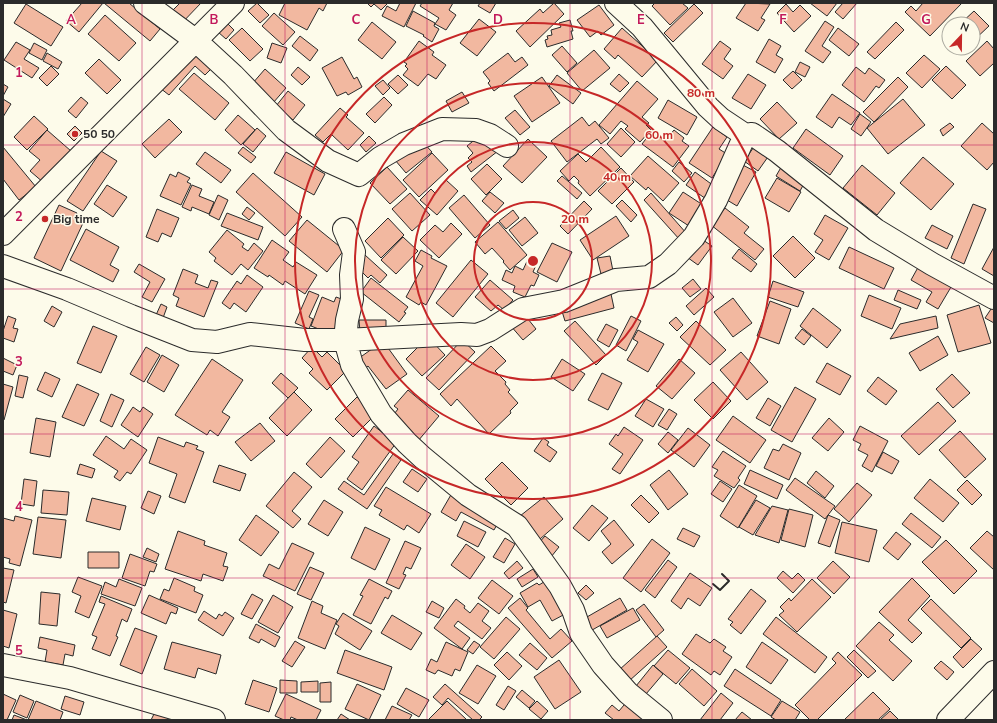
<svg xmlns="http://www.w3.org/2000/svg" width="997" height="723" font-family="'Nunito Sans',sans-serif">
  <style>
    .building { fill: #f2b8a0; stroke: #2b2b2b }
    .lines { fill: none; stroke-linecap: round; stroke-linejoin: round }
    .minor-casing { stroke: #2b2b2b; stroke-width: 24 }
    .minor { stroke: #fdfbea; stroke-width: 22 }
    .wall { stroke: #2b2b2b; stroke-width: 2 }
    .grid { fill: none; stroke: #c2185b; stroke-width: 1; stroke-opacity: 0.55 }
    .ring { fill: none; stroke: #c62828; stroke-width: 2 }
    .poi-dot { fill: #c62828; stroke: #fdfbea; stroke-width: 1.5 }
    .labels { text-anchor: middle; stroke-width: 3; stroke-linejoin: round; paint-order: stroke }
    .poi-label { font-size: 12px; font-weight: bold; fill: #2b2b2b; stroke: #fdfbea; text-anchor: start }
    .grid-label { font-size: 13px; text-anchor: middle; font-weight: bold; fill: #c2185b; stroke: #fdfbea; stroke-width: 3; stroke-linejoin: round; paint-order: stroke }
    .centre { fill: #c62828; stroke: #fdfbea; stroke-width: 2 }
    .ring-label { font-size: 12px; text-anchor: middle; font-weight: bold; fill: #c62828; stroke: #fdfbea; stroke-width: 3; stroke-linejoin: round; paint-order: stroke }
  </style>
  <rect width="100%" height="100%" fill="#fdfbea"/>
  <path class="building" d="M82,3H103L79,32L66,21Z
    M104,3H129L160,29L150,41Z
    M178,3H201L179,26L168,15L179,4Z
    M257,3L269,15L260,23L248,11Z
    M285,3H327L323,11L319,8L307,30L279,15Z
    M367,3H388L381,10L374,4L371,7Z
    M400,3H416L404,27L382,16L387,6L396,11Z
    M422,3H453L449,10L456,15L446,30L435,24L439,18L420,6Z
    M480,3H496L490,13L478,6Z
    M554,3L564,14L530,47L516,31L540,9L543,13Z
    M655,3H682L688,8L670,25L652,6Z
    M746,3L770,4L761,18L765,20L758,31L736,18Z
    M810,3H837L827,16Z
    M843,3H857L843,19L835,12Z
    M923,3H962L930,36L905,12L911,6L916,11Z
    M26,4L63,27L51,46L14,23Z
    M694,4L703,13L673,42L664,33Z
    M786,4L793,12L800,5L811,16L794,32L777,13Z
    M599,5L614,25L601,35L598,31L590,37L577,20Z
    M413,11L435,23L434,26L439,29L432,42L423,36L424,35L406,26Z
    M974,11L989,26L973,41V24H960Z
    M274,13L295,32L283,45L262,26Z
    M105,15L136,43L119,61L88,34Z
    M479,19L496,32L477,56L460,43Z
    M570,20L573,31H571L573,39L547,47L545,40L548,39L547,36L552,35L551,30L561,27L559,23Z
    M825,21L834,27L822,46L831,52L823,63L805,51Z
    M372,22L396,42L382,59L358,40Z
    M896,22L904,30L875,59L867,52Z
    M227,23L234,30L226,39L218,32Z
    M242,28L263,49L250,61L229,40Z
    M622,28L658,60L642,77L618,55L615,59L604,49Z
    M838,28L859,44L849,56L829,40Z
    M949,35V48L943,41Z
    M300,36L318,50L310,61L292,46Z
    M769,39L781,46L776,55L783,59L775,73L756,62Z
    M419,41L434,52L432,55L446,65L436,79L428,74L418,86L403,75L408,69L405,66L407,64L404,62Z
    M720,41L731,49L724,59L733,66L723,79L702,64Z
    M987,41L994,49V63L980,76L966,61Z
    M16,42L30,50L24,59L39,68L32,78L4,60Z
    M34,43L47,50L42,60L29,53Z
    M272,43L287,48L281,63L267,58Z
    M562,46L577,63L567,72L552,55Z
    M594,50L610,68L582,91L567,73Z
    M194,51L212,68L205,75L195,66L169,95L160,88Z
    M47,53L62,62L58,69L43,61Z
    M508,53L515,62L522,57L528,65L494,91L488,83L490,81L483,72Z
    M924,55L940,69L922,88L906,73Z
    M342,57L354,79L357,77L362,87L348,95L346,92L337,96L322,68Z
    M99,59L121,80L107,94L85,73Z
    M800,62L810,67L805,77L795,72Z
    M51,66L59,74L47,86L39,78Z
    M946,66L966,85L952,99L932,80Z
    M298,67L310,77L302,85L291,75Z
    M856,67L865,74L869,68L885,80L879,88L876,86L864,102L842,85Z
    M265,69L286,88L273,103L252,84Z
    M793,71L802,80L792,89L783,80Z
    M194,73L229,103L215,120L179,89Z
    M619,74L629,83L620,92L610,84Z
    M748,74L766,85L751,109L732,98Z
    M398,75L408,85L398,94L388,84Z
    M557,75L581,93L573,104L549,86Z
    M542,77L560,103L532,122L514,96Z
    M898,77L908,87L874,122L863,112Z
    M383,80L390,88L383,95L375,86Z
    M637,81L658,99L642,117L649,123L646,125L651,130L640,142L625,129L628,126L621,121L610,134L599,125Z
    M3,84L8,87L3,96Z
    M288,91L305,105L293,120L276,106Z
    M462,92L469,103L452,112L446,101Z
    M832,94L860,113L851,125L839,117L832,128L816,117Z
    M81,97L88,103L76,118L68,111Z
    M384,97L392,105L375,123L366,114Z
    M3,99L11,104L3,117Z
    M903,99L925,125L888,154L867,128Z
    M668,100L697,117L687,135L658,118Z
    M777,102L797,123L779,139L760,119Z
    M340,108L348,115L346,117L364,133L348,150L331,134L323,142L315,135Z
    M515,110L530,127L520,135L505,118Z
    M860,114L871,122L861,136L851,129Z
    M238,115L255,130L241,145L225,130Z
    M34,116L48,129L27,150L14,137Z
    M582,117L589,126L595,121L609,138L601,144L597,139L567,162L551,141Z
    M169,119L182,132L155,158L142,144Z
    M950,123L954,127L943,136L940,130Z
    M982,123L994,134V162L987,170L961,146Z
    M75,126L82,133L74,141L67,134Z
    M713,127L727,137L719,149L727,154L712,178L689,163Z
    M257,128L266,136L253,152L243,144Z
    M621,128L635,142L621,157L607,144Z
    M806,129L843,156L830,175L793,148Z
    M47,130L71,151L44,183L30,171L40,160L29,151Z
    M674,130L684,138L682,141L689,146L673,167L642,144L652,131L665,141Z
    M483,133L498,151L471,172L467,166L472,162L468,158L473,153L467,146Z
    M369,136L376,143L366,152L360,145Z
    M420,139L432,152L406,173L395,160Z
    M528,139L547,157L522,183L503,166Z
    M756,144L770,154L758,171L744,161Z
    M3,147L36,187L19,200L3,179Z
    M243,147L256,157L251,163L238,153Z
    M601,147L620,167L590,196L578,183L579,181L574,176L569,181L560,171L578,154L586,162Z
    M101,151L117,161L83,211L67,201Z
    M205,152L231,170L221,183L196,164Z
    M286,152L325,174L314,195L274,173Z
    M432,153L448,170L419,197L403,180Z
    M648,156L679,183L663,201L648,187L646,190L630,176Z
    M923,157L954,184L931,210L900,183Z
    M679,162L692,173L684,182L672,171Z
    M487,164L502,179L486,195L471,179Z
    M741,164L756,172L737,206L722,197Z
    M783,164L807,178L800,191L776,176Z
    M862,165L895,193L877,215L843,188Z
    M387,167L407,189L390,204L370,183Z
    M621,168L634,182L612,204L598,191Z
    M178,172L190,178L187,182L191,184L181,205L160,196L170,174L176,177Z
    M695,172L718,189L709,201L686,185Z
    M253,173L302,217L285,236L236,192Z
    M562,176L582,193L577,199L557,181Z
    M777,178L801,192L789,212L765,198Z
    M446,180L458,191L437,215L420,200L431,189L435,193Z
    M107,185L127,197L113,217L94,204Z
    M192,185L202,189L199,196L214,202L209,214L192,207L191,211L182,207Z
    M490,192L504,203L495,213L482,201Z
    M683,192L703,205L689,226L669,213Z
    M410,193L430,215L412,231L392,209Z
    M651,193L687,234L680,240L644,200Z
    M218,195L228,200L219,220L209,215Z
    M464,195L490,225L475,238L449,208Z
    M622,200L637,215L631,222L616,206Z
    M584,201L592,209L568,234L560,226Z
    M973,204L986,209L964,264L951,258Z
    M59,205L77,213L74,219L83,223L61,271L34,258Z
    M247,207L255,213L249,220L242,214Z
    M725,208L749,227L744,233L764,249L755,260L711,225Z
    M157,209L179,218L171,237L162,233L158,242L146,237Z
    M513,210L519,218L506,229L499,221Z
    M227,213L263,227L258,240L221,226Z
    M825,215L848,228L829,260L815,252L823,240L814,234Z
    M616,216L629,236L593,260L580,240Z
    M525,217L538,233L522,246L509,230Z
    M388,218L404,235L381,258L365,241Z
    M307,220L344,250L327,272L289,241Z
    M498,222L527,255L510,270L503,262L504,261L492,248L485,254L475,242Z
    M451,223L462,234L439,258L420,240L435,225L443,232Z
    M932,225L953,236L947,249L925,238Z
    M86,229L119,247L110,265L119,270L113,282L70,260Z
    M227,230L244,244L242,247L248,251L254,243L263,251L248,270L241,264L232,275L214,261L216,258L209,252Z
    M697,236L712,246L698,265L684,255Z
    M793,236L815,258L795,278L773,256Z
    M403,237L418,251L396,274L381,260Z
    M272,240L289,252L283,260L293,267L296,262L317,275L305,294L285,281L283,285L269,275L268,277L254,268Z
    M552,243L572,252L557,282L537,272Z
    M849,247L894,268L884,289L839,268Z
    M994,247V276L982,269Z
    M739,249L757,264L751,272L732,258Z
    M421,250L432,256L431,258L447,266L426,305L421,302L419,305L406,297L423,266L415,261Z
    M365,255L387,275L380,283L371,275L368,278L361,271L364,268L358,262Z
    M610,256L613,271L601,274L597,258Z
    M528,259L537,263L533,272L539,275L534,286L531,285L525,297L513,292L515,286L502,280L506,270L512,273L515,266L523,270Z
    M471,260L488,274L453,317L436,303Z
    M921,262L954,282L938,309L926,302L932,292L911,280Z
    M139,264L165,279L152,302L142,297L150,282L134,272Z
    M183,269L198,275L195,283L208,288L211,280L218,282L204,317L176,306L179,298L173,295Z
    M247,275L263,287L246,312L234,303L230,309L222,303L237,281L241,284Z
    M371,278L408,307L404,312L406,313L399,322L361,292Z
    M693,279L701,289L690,297L682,288Z
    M490,280L513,300L504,310L498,305L491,311L475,297Z
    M773,281L804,292L798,307L768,297Z
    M706,288L714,297L694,315L686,306Z
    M898,290L921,300L917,309L894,300Z
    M309,291L319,295L309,317L313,319L309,329L295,323Z
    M611,294L614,308L565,321L561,308Z
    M869,295L901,308L892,329L861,316Z
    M322,297L334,302L336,297L347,301L334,335L311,326Z
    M733,298L752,323L733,337L714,312Z
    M770,301L791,309L779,344L757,336Z
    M161,304L167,307L163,318L156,315Z
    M979,305L991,343L958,352L947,315Z
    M52,306L62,312L54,327L44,321Z
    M993,306L994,307V323L985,318Z
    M813,308L841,330L827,348L800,326Z
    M524,314L536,329L523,340L510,325Z
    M8,316L16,319L13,328L18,329L14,342L3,338V331Z
    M631,316L641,321L626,351L616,345Z
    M936,316L938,328L890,339L900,324Z
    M676,317L683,325L677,331L669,323Z
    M359,320H386V331L360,332Z
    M575,321L606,355L596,365L564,331Z
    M696,321L726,350L710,365L680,337Z
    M606,324L618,330L609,347L597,340Z
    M93,326L117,336L101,373L77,363Z
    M802,329L811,336L804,345L795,338Z
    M638,330L664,344L648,372L627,360L638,342L633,339Z
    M938,336L948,355L920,371L909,353Z
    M428,337L445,355L422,376L406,359Z
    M462,340L475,352L439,390L426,378Z
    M383,341L407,374L386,389L368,366L362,371L355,361Z
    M491,346L506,361L495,371L506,382L505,384L510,390L508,392L518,403L510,411L511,413L489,434L457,399L451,406L440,394Z
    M146,347L160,355L144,382L130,374Z
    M312,347L322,357L327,352L346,371L327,390L309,373L313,369L302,358Z
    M741,352L768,382L747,400L720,370Z
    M162,355L179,365L164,392L147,382Z
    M3,358L17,365L13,375L3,371Z
    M212,359L243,380L222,412L230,417L218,436L210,430L207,435L175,415Z
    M562,359L585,374L573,391L551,377Z
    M679,359L695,373L672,399L656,386Z
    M827,363L851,376L840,395L816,382Z
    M45,372L60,379L52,397L37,390Z
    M281,373L298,388L288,398L272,383Z
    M602,373L622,383L608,410L588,400Z
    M952,374L970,393L953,408L936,389Z
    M19,375L28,377L23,398L15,396Z
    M878,377L897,391L886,405L867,391Z
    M713,382L731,401L713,419L694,400Z
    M3,384L13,387L4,420H3Z
    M77,384L99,394L84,426L62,417Z
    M795,387L816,399L792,442L771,430Z
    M408,390L439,416L418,441L391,418L398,409L394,406Z
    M294,392L312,410L287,436L269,418Z
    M111,394L124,400L112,427L100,421Z
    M357,397L376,414L353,437L335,419Z
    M768,398L781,406L770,426L756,418Z
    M646,399L664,409L653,427L635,416Z
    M938,402L956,421L919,455L901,436Z
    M133,407L140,412L143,407L153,414L138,437L121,425Z
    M669,409L677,414L667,430L658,425Z
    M733,416L766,440L750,463L716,440Z
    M36,418L56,422L50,457L30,453Z
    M829,418L844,432L828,451L812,438Z
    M260,423L275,441L251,461L235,442Z
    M374,426L396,443L362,490L347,479L359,462L352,457Z
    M860,426L888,441L872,472L862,466L868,455L858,450L861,444L853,440Z
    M624,427L643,440L620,474L612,469L623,454L609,444L616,434L618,436Z
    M688,428L710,445L694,467L671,450Z
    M960,431L986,459L965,478L939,450Z
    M668,432L678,440L668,453L658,444Z
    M106,436L124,449L131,439L147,450L131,474L127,472L120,481L114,477L118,471L93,455Z
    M158,437L184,447L186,442L198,446L196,449L204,452L185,503L169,497L177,474L149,463Z
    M330,437L345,451L321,478L306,464Z
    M543,438L549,442L547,445L557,452L550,462L534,451Z
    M783,444L801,453L789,480L764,468L773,449L779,451Z
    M723,451L746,466L738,478L740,480L734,488L714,476L718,470L712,467Z
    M883,452L899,461L892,474L876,466Z
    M393,454L401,460L367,509L338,489L344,481L364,495Z
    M502,462L528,488L511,505L485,479Z
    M80,464L95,469L92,478L77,474Z
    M219,465L246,474L240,491L213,482Z
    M412,469L427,479L418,492L403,482Z
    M669,470L688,494L668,510L650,485Z
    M750,470L783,485L777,499L744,484Z
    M816,471L834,486L825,498L807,483Z
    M294,472L312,487L292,511L301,519L293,528L266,506Z
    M795,478L835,506L825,519L786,490Z
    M24,479L37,481L34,506L21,504Z
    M930,479L959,503L943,522L914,498Z
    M967,480L982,495L972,505L957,490Z
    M720,481L732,489L723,502L711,494Z
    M857,483L872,495L849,522L834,509Z
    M739,485L757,496L738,528L720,516Z
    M386,487L431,514L419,533L407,525L404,530L379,515L382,510L374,506Z
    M43,490L69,492L67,515L41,513Z
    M148,491L161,496L154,514L141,508Z
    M452,493L500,519L494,530L461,512L456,521L441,512Z
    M641,495L659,513L649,523L631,505Z
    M544,497L563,519L540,539L520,516Z
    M92,498L126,506L120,530L86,521Z
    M324,500L343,512L328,536L308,524Z
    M756,500L770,508L753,535L739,527Z
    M592,505L608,518L589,541L573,528Z
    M772,506L788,510L779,543L755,535Z
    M789,509L813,515L805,547L781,540Z
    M911,513L941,537L932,548L902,524Z
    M256,515L279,532L261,556L239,540Z
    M828,515L840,520L830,547L818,543Z
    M15,516L32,520L20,566L9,563L10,559L3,557V518L14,521Z
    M38,517L66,520L61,558L33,554Z
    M614,520L634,545L612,564L602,552L611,544L601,531Z
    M464,521L486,532L478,547L457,536Z
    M842,522L877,530L869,562L835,553Z
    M365,527L390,539L375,570L351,558Z
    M683,528L700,536L694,547L677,539Z
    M178,531L205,541L204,545L227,553L223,566L228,567L223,581L203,574L201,581L165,569Z
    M987,531L994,537V570L970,548Z
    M896,532L911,544L898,560L883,548Z
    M545,536L559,547L551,557L537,545Z
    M505,538L515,544L504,563L493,557Z
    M652,539L670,553L641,592L623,578Z
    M946,540L977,571L954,594L922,562Z
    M405,541L421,548L411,569L406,567L403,574L406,575L399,589L386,583Z
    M292,543L314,553L295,591L263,576L269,564L279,569Z
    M466,544L485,557L470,579L451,565Z
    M147,548L159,554L156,562L143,557Z
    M88,552H119V568H88Z
    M130,554L157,564L154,572L150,571L145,586L122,578Z
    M668,560L677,567L655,598L645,590Z
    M517,561L523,568L509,579L504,573Z
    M833,561L850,577L834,594L817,578Z
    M310,567L324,573L311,600L297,594Z
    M3,568L14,570L6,603L3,602Z
    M533,569L538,577L522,587L517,579Z
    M783,571L792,579L798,573L805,580L793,593L777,578Z
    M690,573L712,588L700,606L688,598L681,609L671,601Z
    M78,577L102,586L89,618L75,612L81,596L72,592Z
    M174,578L195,587L194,591L203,595L196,613L160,599L164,589L169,591Z
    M912,578L930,596L908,620L922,633L912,643L879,612Z
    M119,579L142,588L135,606L101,594L105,582L116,587Z
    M369,579L392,591L388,599L385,597L371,624L353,615L363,596L360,595Z
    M812,579L831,597L797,632L779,615L784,611L780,607L789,598L791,601Z
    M492,580L513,596L499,614L478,598Z
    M547,580L567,613L552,621L540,600L528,607L520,593L537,583L539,585Z
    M586,585L594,593L586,600L578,593Z
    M751,589L766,601L741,634L730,625L733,622L728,619Z
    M41,592L60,594L57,626L39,624Z
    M252,594L263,600L252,619L241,614Z
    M149,595L178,608L176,614L171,612L166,624L141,613Z
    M273,595L293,607L278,633L258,622Z
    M101,596L132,609L127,622L122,619L116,636L118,637L110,656L92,649L97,637L92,635L105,604L99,602Z
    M520,598L528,608L526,610L550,639L561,629L572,641L552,658L508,608Z
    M620,598L627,610L587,633L580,621Z
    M456,599L465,606L464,608L470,613L478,603L489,611L482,621L491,628L482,639L458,621L454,626L470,638L462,649L434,628Z
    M931,599L971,638L961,648L921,609Z
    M312,601L323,606L321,613L337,620L325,649L298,638Z
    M432,601L444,608L439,618L426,612Z
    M644,604L664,630L656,637L636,610Z
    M633,608L640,620L607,638L600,626Z
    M3,610L17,614L9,648L3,646Z
    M204,611L216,619L219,614L222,616L225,612L234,618L223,636L198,620Z
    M343,613L372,631L360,650L335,634L339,626L336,624Z
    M392,615L422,633L411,650L381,633Z
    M506,617L520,629L494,659L480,647Z
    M776,617L827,657L815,673L763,634Z
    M879,622L894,635L889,640L912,661L893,681L856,646Z
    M256,624L280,637L275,647L261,639L259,643L249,638Z
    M135,628L157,636L142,674L120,665Z
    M696,634L710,643L714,639L726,647L723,651L732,657L720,675L714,671L711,675L682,654Z
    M657,636L667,647L629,681L619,670Z
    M40,637L75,645L73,656L65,654L63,665L45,662L47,650L38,648Z
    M971,639L982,649L963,668L953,657Z
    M295,641L305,647L292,667L282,661Z
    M474,641L480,645L473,654L467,650Z
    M172,642L221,655L216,674L198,668L195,678L164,669Z
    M446,642L468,652L460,671L455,669L452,676L438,670L435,674L426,670L431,659L437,662Z
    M762,642L788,660L771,684L746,667Z
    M530,643L547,658L537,670L519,655Z
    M345,650L392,667L384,690L337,673Z
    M668,650L690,668L676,684L654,666Z
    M854,650L876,671L868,678L847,657Z
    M507,652L522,666L509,680L494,665Z
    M838,652L862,675L817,720H810L795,705L836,663L832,659Z
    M559,660L581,692L555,709L534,677Z
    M941,661L954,672L947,680L934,668Z
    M477,665L496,676L478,704L459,693Z
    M653,665L663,674L646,694L636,686Z
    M692,669L717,691L704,706L679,684Z
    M735,669L781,700L771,716L724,686Z
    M253,680L277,688L269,712L245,704Z
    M280,680L297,681V693H280Z
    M318,681V692H301V682Z
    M331,682V702H320V683Z
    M357,684L381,695L369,720L345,709Z
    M445,684L482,717L479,720H473L448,698L442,705L433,697Z
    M508,686L516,691L504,710L496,705Z
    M406,688L429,700L419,717L397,704Z
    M522,690L535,701L529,708L516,697Z
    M873,692L890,709L878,720H844Z
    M721,693L733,703L720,720H700Z
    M3,694L16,700L7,720H3Z
    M286,694L321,710L316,720H298L291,717L290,720H284L275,716Z
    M20,695L34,701L27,718L13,712Z
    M65,696L84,702L80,715L61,709Z
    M629,699L655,720H614L605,713L612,705L619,711Z
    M36,701L63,712L60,720H28Z
    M447,701L467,720H430L429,719Z
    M537,701L548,711L541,719L529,709Z
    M782,701L800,712L795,720H776L771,717Z
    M392,706L412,715L409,720H385Z
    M890,711L899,720H880Z
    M155,712L173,720H151Z
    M742,712L752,720H735Z
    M341,714L350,720H337Z
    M14,715L27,720H12Z"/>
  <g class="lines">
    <g class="minor-casing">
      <path id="minor" d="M145,3L195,40L233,75L286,130L328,161L359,175L380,158L404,144L442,129L476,130L490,135L507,146
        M616,3L642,27L708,107L721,119L745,135L752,134L777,151L876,230L932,264L994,298
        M344,229L354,252L351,275L352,299L347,320L345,340L352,365L381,414L407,443L422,457L468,495L517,526L560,586L573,610L581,633L603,665L628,693L661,720
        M3,234L233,3
        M3,266L67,289L131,316L192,340L217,342L250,334L305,340H345L461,334L477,335L490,330L523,309L564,301L616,280L649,277L668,264L694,237L716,200L745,135
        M3,665L70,678L214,720
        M948,720L994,672"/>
    </g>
    <use href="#minor" class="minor"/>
    <path class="wall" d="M713,584L720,590L729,581L722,574"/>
  </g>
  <path class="grid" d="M142,3V720M285,3V720M427,3V720M570,3V720M712,3V720M855,3V720M3,145H994M3,289H994M3,434H994M3,578H994"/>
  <g class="ring">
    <circle cx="533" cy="261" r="59"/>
    <circle cx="533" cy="261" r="119"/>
    <circle cx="533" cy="261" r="178"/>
    <circle cx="533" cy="261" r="238"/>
  </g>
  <g class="poi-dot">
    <circle cx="75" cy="134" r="4"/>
    <circle cx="45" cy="219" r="4"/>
  </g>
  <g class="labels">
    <g class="poi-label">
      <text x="83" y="138">50 50</text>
      <text x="53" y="223">Big time</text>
    </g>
  </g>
  <g class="grid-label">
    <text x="71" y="24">A</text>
    <text x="214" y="24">B</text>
    <text x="356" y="24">C</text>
    <text x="498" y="24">D</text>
    <text x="641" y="24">E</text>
    <text x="783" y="24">F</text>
    <text x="926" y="24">G</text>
    <text x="19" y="77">1</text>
    <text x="19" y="221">2</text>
    <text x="19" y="366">3</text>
    <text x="19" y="511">4</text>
    <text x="19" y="655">5</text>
  </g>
  <circle cx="533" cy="261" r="6" class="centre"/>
  <g class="ring-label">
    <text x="701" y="97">80 m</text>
    <text x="659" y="139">60 m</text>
    <text x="617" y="181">40 m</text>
    <text x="575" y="223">20 m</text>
  </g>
  <rect width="997" height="723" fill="none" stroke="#2b2b2b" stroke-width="8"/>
  <g transform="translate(961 36) rotate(22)"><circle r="19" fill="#fdfbea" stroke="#a9a89e"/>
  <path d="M0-3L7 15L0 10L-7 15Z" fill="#c62828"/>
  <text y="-6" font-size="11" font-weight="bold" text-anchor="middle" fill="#2b2b2b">N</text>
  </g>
</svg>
